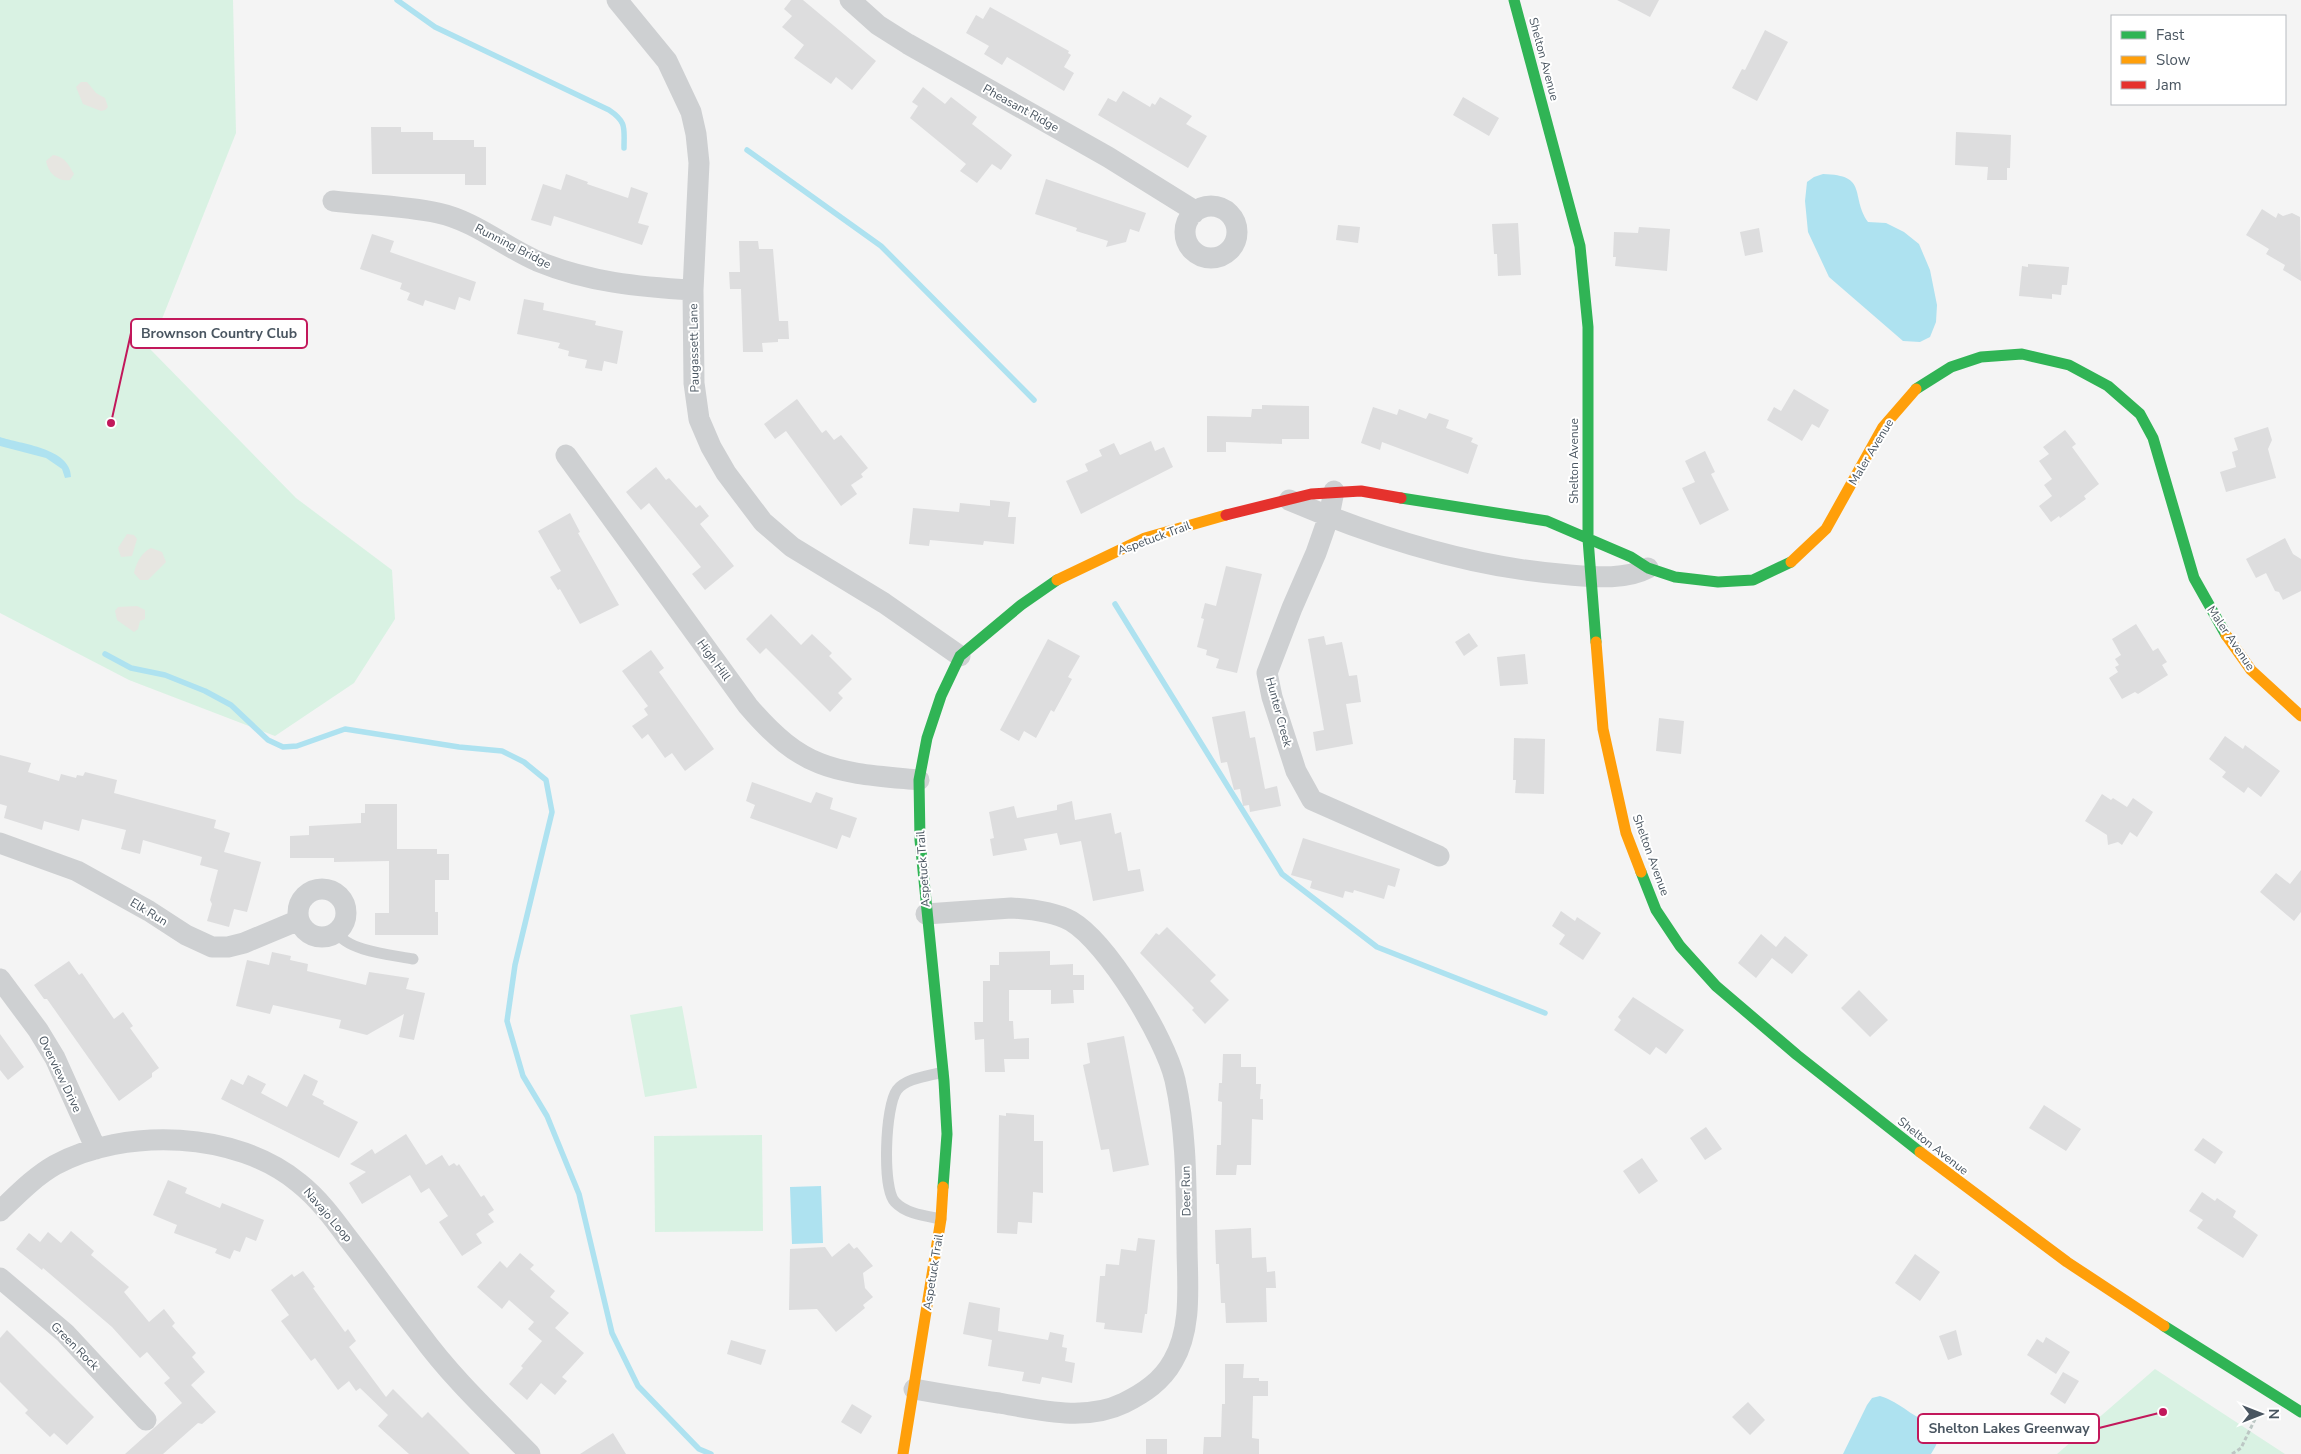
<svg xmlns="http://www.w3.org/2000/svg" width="2301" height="1454" font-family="'Nunito Sans',sans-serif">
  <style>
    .green { fill: #d9f2e3 }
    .sand { fill: #e7e6e1 }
    .water { fill: #aee2f0 }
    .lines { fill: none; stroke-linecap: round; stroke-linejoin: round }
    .stream { stroke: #aee2f0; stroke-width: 5.5 }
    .building { fill: #ddddde }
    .path { stroke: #bcc7c4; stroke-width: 3; stroke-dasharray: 4 2.5; stroke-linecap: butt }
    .lane { stroke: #ced0d2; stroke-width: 11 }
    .street { stroke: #ced0d2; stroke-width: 21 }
    .fast { stroke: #30b455; stroke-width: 11 }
    .slow { stroke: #ff9f0a; stroke-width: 11 }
    .jam { stroke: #e5322d; stroke-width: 11 }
    .labels { text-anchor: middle; stroke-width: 4; stroke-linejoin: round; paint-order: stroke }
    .street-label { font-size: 12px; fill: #4a5661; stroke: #fff }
    .leader { fill: none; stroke: #c2185b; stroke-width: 2 }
    .callout-dot { fill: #c2185b; stroke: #fff; stroke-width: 2 }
    .callout { fill: #fff; stroke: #c2185b; stroke-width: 2 }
    .callout-label { font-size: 14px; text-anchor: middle; font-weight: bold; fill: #4a5661 }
  </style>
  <rect width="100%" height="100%" fill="#f4f4f4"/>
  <path class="green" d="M0,0H233L236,133L150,349L296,498L392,570L395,619L354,683L275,736L129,680L0,613Z
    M682,1006L697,1088L645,1097L630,1015Z
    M762,1135L763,1231L655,1232L654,1136Z
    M2155,1369L2285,1454H2057Z"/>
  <path class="sand" d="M81,82H87L96,93L105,98L108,107L105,110L101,111L83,104L76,87Z
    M53,155C64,156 69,165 74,174L70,180C58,182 48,173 46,161Z
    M127,534L134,535L137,539L132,556L121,557L118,548Z
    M151,548L162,552L166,562L148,580H140L134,573C136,563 142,552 151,548Z
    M137,606L145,610V619L140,621L138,629L134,632L117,620L115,611L118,607Z"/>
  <path class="water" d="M1823,174C1869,175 1850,196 1868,222L1886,223L1904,232L1919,244L1930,270L1937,305L1936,322L1930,337L1920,342L1903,341L1829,277L1808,232L1805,201L1807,182L1814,177Z
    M0,437C20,444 71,448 71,477L65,478L62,469L46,458L0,446Z
    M821,1186L823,1243L792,1244L790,1187Z
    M1880,1396C1901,1402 1913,1419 1936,1425C1942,1436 1937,1444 1931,1454H1843L1867,1405L1872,1398Z"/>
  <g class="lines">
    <path class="stream" d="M397,0L435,27L609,110C627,122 624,128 624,148
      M747,150L881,246L1034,400
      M1115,604L1282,874L1377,947L1545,1013
      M105,654L131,668L165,675L205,691L231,705L268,740L283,747L297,746L345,729L459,747L502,751L524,762L546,780L552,812L515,965L507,1021L523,1076L547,1116L579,1194L612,1333L638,1386L699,1449L711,1454"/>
  </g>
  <path class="building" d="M791,0H803L876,61L852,90L836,77L831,84L794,58L804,45L782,27L792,16L784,9Z
    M1617,0H1659L1650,17Z
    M990,7L1069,51L1068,53L1071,55L1064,67L1074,73L1064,91L1007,57L1002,65L984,54L989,46L966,33L976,15L983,19Z
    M1765,30L1788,42L1757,101L1732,88L1742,69L1745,70Z
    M923,87L945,104L951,97L977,117L972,124L1012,155L1001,170L992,164L977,183L960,171L966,164L910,118L918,106L912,102Z
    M1123,91L1150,107L1152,103L1155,105L1160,97L1192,116L1186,124L1207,136L1188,168L1098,115L1108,98L1116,102Z
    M1463,97L1499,118L1489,136L1453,115Z
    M371,127H401V132H433V140H474V147H486V185H465V174H372Z
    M1956,132L2011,135L2010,168H2007V180H1987L1988,167L1955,165Z
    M566,174L588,182L587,184L628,198L631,187L648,193L638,223L649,226L642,245L554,216L551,226L531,220L543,184L561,190Z
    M1046,179L1146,213L1139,232L1130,229L1126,242L1106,247L1108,241L1076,231L1077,228L1035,214Z
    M2262,209L2276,218L2278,213L2283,216L2292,213L2300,217L2301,281L2283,270L2285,265L2266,254L2269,249L2246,235Z
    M1518,223L1521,275L1498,276L1497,254H1494L1492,224Z
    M1338,225L1360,227L1358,243L1336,240Z
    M1639,227L1670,229L1667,271L1615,266L1616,257H1613L1614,232L1638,233Z
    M1759,228L1763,252L1745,256L1740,232Z
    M372,234L394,241L390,252L476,282L470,301L459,297L455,310L425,300L423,306L407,300L410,293L400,289L402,283L360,269Z
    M739,241H758L759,249H773L779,321H788L789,339H778V342L762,343L763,352H743L741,289H730L729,272H740Z
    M2028,264L2069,267L2067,285H2062L2061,295L2052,294V299L2019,296L2022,266L2028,267Z
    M524,299L544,303L543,310L596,321L595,325L623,331L617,364L604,361L602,371L585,368L587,360L568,356L569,351L558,348L560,343L517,334Z
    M1794,389L1829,410L1819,428L1812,424L1802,441L1767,420L1774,407L1781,411Z
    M797,399L822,433L826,430L834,440L841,435L868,468L861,474L863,477L851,485L857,494L841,506L786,431L775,439L764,424Z
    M1262,405L1309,406V439H1282V444L1226,442V452H1207V416L1251,417L1252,409H1262Z
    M1373,407L1397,415L1399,409L1426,419L1429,413L1449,420L1446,428L1473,438L1471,442L1478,445L1468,474L1382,442L1380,450L1361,443Z
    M2268,427L2272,440L2268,449L2276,478L2226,492L2220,472L2236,467L2232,452L2238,450L2234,438Z
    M2065,430L2076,444L2072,447L2099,484L2084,496L2086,499L2060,518L2059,516L2051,522L2039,506L2052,496L2044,485L2052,479L2039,461L2049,454L2043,447Z
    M1151,441L1155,451L1164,447L1173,467L1081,514L1066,481L1088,471L1085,464L1102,456L1099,450L1114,443L1120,455Z
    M1705,451L1715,472L1711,474L1729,510L1700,525L1682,488L1695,482L1685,461Z
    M656,467L666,480L669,478L696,508L700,505L709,516L700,524L734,566L705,590L692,574L701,567L649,503L641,510L626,492Z
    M990,500L1010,502L1008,517H1016L1014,544L984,541L983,545L930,540L929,546L909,544L913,508L959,512L960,503L990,506Z
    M570,513L580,532L578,533L619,605L580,624L560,589L558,590L550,577L561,571L538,531Z
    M2285,538L2293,554L2301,559V591L2283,600L2279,592L2275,591L2266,573L2256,578L2246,559Z
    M1226,566L1262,574L1237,673L1216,668L1219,659L1206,655L1207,650L1197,647L1204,619L1201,618L1205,603L1216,606Z
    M771,614L801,645L812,634L832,653L829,656L852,679L838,693L843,698L830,712L766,648L760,654L746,639Z
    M2136,624L2153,651L2158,648L2167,662L2162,665L2168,675L2138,694L2135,692L2122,699L2109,678L2118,672L2115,667L2119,665L2115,659L2121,655L2112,639Z
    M1469,633L1478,646L1464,656L1455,642Z
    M1324,636L1326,645L1342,642L1349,676L1357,675L1361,702L1346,704L1353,744L1316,751L1313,732L1324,730L1308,639Z
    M1048,639L1080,656L1068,677L1072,679L1054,712L1051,710L1036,738L1024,731L1019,741L1000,730Z
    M651,650L664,668L659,672L714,749L685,771L672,753L665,758L648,734L642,739L632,726L648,715L644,709L648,706L622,671Z
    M1525,654L1528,684L1500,686L1497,657Z
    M1245,711L1250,738L1255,737L1265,789L1277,786L1281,806L1250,812L1249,805L1243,806L1240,789L1234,790L1227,762L1221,763L1212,717Z
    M1659,718L1684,721L1681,754L1656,751Z
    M2225,736L2243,749L2245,745L2280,771L2261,797L2248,787L2244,793L2222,777L2226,772L2209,759Z
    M1514,738L1545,739L1544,794L1515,793L1516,780H1513Z
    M0,755L31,763L28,772L59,781L61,774L76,778L77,775L83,776L85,772L117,780L114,793L216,820L214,828L230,833L224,852L261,862L247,912L234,909L229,927L207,921L212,904L210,900L218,870L200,865L202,857L143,840L140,854L121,849L126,830L82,819L79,831L44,821L42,830L4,818L7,806L0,804Z
    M752,782L811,803L816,792L833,798L830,809L857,818L850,838L842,835L837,849L750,818L755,805L746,801Z
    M2102,794L2111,800L2113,798L2127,807L2133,798L2153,812L2137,837L2130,832L2122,845L2118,842L2108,845L2107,835L2085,821Z
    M1072,801L1075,820L1111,813L1115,834L1121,832L1128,871L1140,869L1144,891L1093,901L1081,841L1060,845L1057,833L1024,839L1027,850L993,856L990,839L994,838L989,812L1014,806L1017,818L1057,810V805Z
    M365,804H397V849H437V854H449V880H435V912H438V935H375V913H389V861L334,862V858H290V836L309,835V826L361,823V813H365Z
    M1303,838L1400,869L1395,887L1388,885L1384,899L1354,890L1353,893L1345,891L1343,898L1310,888L1312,881L1291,875Z
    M2301,870V912L2294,921L2260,892L2276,873L2290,884Z
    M1561,911L1575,921L1577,917L1601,933L1583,960L1559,944L1565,935L1552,926Z
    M1167,927L1216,975L1210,981L1229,1000L1205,1024L1192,1010L1194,1008L1140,953L1156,933L1159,935Z
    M1761,934L1776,947L1785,936L1808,955L1792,974L1772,958L1756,978L1738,963Z
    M1050,951V965L1073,964V975H1084V990H1073L1074,1003L1051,1004V990H1009V1021H1013L1014,1039L1029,1038V1059H1004L1005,1072H985L984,1039L975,1040L974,1022H983V981H990V965H999V952Z
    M272,952L291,956L290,960L308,964L307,971L366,985L369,972L409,978L406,989L425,993L414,1040L399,1037L404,1014L367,1035L339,1028L341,1020L273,1005L270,1014L236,1006L247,960L269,965Z
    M69,961L79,975L82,973L114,1019L123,1012L133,1026L130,1028L159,1068L152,1073V1077L119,1101L47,999H44L34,985Z
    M1859,990L1888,1020L1870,1037L1841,1008Z
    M1633,997L1684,1030L1666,1054L1656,1047L1650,1055L1614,1030L1621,1020L1618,1017Z
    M0,1034L24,1067L8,1080L0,1070Z
    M1124,1036L1149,1165L1113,1172L1109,1149L1101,1150L1083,1065L1090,1063L1087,1043Z
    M1223,1054H1241V1067H1256V1084H1261L1260,1099H1263V1120L1252,1119L1251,1165H1237L1236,1175H1216L1217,1145H1221L1222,1102L1218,1101L1219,1083H1222Z
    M304,1074L318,1081L312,1095L324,1101L323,1104L358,1122L339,1158L221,1099L231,1079L243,1085L248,1075L266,1084L261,1093L287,1107Z
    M2044,1105L2081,1129L2066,1151L2029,1128Z
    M1006,1113L1034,1115V1141H1043V1193L1033,1192L1032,1223L1018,1222L1017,1234L997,1233L999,1115L1006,1116Z
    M1706,1127L1722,1149L1705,1160L1690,1138Z
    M406,1134L426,1165L442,1155L449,1166L454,1163L457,1166L459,1164L481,1197L484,1195L494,1210L488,1214L494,1222L476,1234L482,1243L462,1256L439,1222L448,1216L429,1188L421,1193L410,1175L362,1204L349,1183L366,1172L350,1164L372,1149L375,1154Z
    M2203,1138L2223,1152L2215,1164L2194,1150Z
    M1642,1158L1658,1181L1639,1194L1623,1171Z
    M168,1180L187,1188L185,1193L220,1208L222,1203L264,1220L256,1241L246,1237L240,1252L234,1250L230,1259L215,1253L217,1249L174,1233L177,1225L153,1215Z
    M2202,1192L2215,1201L2217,1198L2236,1211L2233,1217L2258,1235L2243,1258L2197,1228L2203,1220L2189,1211Z
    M1251,1228L1252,1258L1266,1257L1267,1272L1275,1271L1276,1288H1266L1267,1322L1226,1323L1225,1303H1221L1219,1264H1216L1215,1230Z
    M71,1231L94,1251L91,1255L129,1287L124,1292L149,1322L164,1309L175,1323L172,1326L196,1353L192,1357L205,1372L191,1385L216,1412L202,1424L198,1423L163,1454H125L182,1403L164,1383L170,1378L147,1352L140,1358L112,1327L43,1268L42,1270L16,1249L29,1233L40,1242L48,1232L61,1243Z
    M1138,1238L1155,1240L1147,1314H1145L1142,1333L1104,1329L1105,1323L1096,1322L1100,1276H1105L1106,1264L1119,1265L1121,1249L1136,1251Z
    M849,1243L854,1249L857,1247L873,1266L863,1273L865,1288L873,1297L863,1305L865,1308L836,1332L817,1309L789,1310L790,1249L825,1247L832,1257Z
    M520,1253L534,1265L530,1269L555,1291L550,1297L569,1313L555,1328L584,1353L562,1377L567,1381L555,1395L541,1383L527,1400L509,1384L523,1368L521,1366L542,1341L528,1329L534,1322L509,1300L502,1309L477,1287L500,1261L507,1268Z
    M1915,1254L1940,1272L1920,1301L1895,1283Z
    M303,1271L315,1287L313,1288L345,1332L348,1329L356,1341L349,1347L386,1397L393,1389L422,1418L428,1412L470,1454H409L378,1426L388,1415L360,1388L356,1391L349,1381L338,1390L315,1358L311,1361L281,1321L289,1315L271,1290L292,1274L294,1277Z
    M969,1302L1000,1308L998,1331L1048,1340L1050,1332L1064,1335L1062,1347L1067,1348L1065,1361L1075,1363L1072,1383L1042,1377L1040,1384L1022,1381L1024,1372L988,1366L992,1340L963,1334Z
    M7,1330L94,1417L67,1445L54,1433L50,1437L25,1413L28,1410L0,1382V1338Z
    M1956,1330L1962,1355L1948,1360L1939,1336Z
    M2046,1337L2070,1352L2056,1374L2027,1355L2037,1339L2043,1343Z
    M731,1340L766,1350L761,1365L727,1354Z
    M1225,1364H1244L1243,1378H1259V1381H1268V1396H1253L1252,1438L1259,1439V1454H1203L1204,1437H1221L1222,1404H1225Z
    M2063,1372L2079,1381L2065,1404L2050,1394Z
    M1748,1402L1765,1420L1750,1435L1732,1417Z
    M852,1404L872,1416L861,1434L841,1422Z
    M613,1433L626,1454H580Z
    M1146,1439H1167V1454H1146Z"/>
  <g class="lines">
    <path class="path" d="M2232,1454L2241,1448L2259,1411"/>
    <path class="lane" d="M337,932C346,951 393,955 413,959
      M941,1219C926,1216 906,1214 895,1202C882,1189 885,1106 897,1090C906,1078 929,1076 943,1072"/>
    <path class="street" d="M617,0L667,61L691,112L696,134L699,163L693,290L694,383L699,419L711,447L726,473L763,522L792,547L884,603L960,656
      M850,0L878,25L908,44L1108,157L1190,208L1194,213
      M333,201C368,205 405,206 438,213C475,221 503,246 537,261C588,282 638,287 693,290
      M1185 232a26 26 0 1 1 52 0a26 26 0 1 1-52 0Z
      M566,455L748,706C805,773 837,772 919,780
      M1334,491L1329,516L1316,553L1292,608L1267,673L1272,697L1296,771L1312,800L1439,856
      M1289,500C1378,538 1473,568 1570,575C1595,577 1626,580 1648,568
      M0,843L77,871L149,911L186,935L212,947H228L244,943L299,920
      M298 913a24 24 0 1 1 48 0a24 24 0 1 1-48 0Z
      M0,979L38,1030L55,1058L96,1149
      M0,1211C17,1195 34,1177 55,1165C125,1127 237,1131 299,1183C318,1198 333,1218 347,1237C372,1269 395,1302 420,1334C452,1378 492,1415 530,1454
      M0,1278L65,1333L146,1420
      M914,1389C942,1394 971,1399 999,1403C1040,1410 1085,1422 1124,1403C1144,1393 1162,1381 1173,1361C1193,1327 1187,1282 1187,1244C1186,1190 1187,1134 1175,1080C1165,1038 1108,943 1071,921C1054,912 1030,909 1011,908L926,914"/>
    <path class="fast" d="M1514,0L1580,246L1588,327V539L1596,642
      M1916,389L1951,367L1981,357L2022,354L2069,365L2108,386L2140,414L2153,438L2194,578L2226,635
      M1401,498L1547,521L1631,557L1648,568L1675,577L1718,582L1753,580L1791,562
      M1641,872L1656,910L1680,946L1716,986L1797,1055L1920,1152
      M943,1187L947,1134L944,1081L920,840L919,780L927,738L941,696L960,656L1021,605L1057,580
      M2164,1326L2301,1412"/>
    <path class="slow" d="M1791,562L1826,529L1883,427L1916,389
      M1057,580L1145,538L1226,515
      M2226,635L2251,670L2301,716
      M1596,642L1603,729L1626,833L1641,872
      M1920,1152L2067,1262L2164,1326
      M903,1454L941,1219L943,1187"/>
    <path class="jam" d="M1226,515L1311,494L1361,491L1401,498"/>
  </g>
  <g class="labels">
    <g class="street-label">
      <text transform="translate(1544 59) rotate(75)" y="4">Shelton Avenue</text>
      <text transform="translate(1021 108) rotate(29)" y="4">Pheasant Ridge</text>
      <text transform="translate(513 246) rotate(27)" y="4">Running Bridge</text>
      <text transform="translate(694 348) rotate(-91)" y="4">Paugassett Lane</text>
      <text transform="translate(1871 452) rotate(-59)" y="4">Maler Avenue</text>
      <text transform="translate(1574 461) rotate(-90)" y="4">Shelton Avenue</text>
      <text transform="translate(1154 538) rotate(-20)" y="4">Aspetuck Trail</text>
      <text transform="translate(2231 638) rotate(56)" y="4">Maler Avenue</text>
      <text transform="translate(714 660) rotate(54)" y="4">High Hill</text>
      <text transform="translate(1279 712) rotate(75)" y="4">Hunter Creek</text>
      <text transform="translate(1651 855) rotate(70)" y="4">Shelton Avenue</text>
      <text transform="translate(923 869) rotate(-94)" y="4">Aspetuck Trail</text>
      <text transform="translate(149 912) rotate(31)" y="4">Elk Run</text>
      <text transform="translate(60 1074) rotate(64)" y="4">Overview Drive</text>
      <text transform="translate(1933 1146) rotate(38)" y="4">Shelton Avenue</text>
      <text transform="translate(1186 1191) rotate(-91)" y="4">Deer Run</text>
      <text transform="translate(328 1215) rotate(49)" y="4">Navajo Loop</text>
      <text transform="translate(933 1272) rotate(-81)" y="4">Aspetuck Trail</text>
      <text transform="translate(75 1346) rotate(45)" y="4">Green Rock</text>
    </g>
  </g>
  <path class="leader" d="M111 423L131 333M2163 1412L2099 1428"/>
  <g class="callout-dot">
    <circle cx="111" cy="423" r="5"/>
    <circle cx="2163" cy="1412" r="5"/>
  </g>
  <g class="callout">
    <rect x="131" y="319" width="176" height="29" rx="5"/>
    <rect x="1918" y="1414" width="181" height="29" rx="5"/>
  </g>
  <g class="callout-label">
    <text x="219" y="338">Brownson Country Club</text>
    <text x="2009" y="1433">Shelton Lakes Greenway</text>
  </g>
  <rect x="2111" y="15" width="175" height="90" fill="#ffffff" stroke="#b7bbc0"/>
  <rect x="2121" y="31" width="25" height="8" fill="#30b455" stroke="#b7bbc0"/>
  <text x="2156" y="40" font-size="15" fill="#4a5661">Fast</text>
  <rect x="2121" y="56" width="25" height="8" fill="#ff9f0a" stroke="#b7bbc0"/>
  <text x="2156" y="65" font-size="15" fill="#4a5661">Slow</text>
  <rect x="2121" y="81" width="25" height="8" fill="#e5322d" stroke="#b7bbc0"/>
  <text x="2156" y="90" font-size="15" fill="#4a5661">Jam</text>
  <g transform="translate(2261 1414) rotate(90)" stroke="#ffffff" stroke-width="4" paint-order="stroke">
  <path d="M0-4L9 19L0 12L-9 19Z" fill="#4a5661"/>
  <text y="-8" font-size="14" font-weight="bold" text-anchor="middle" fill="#4a5661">N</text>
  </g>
</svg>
